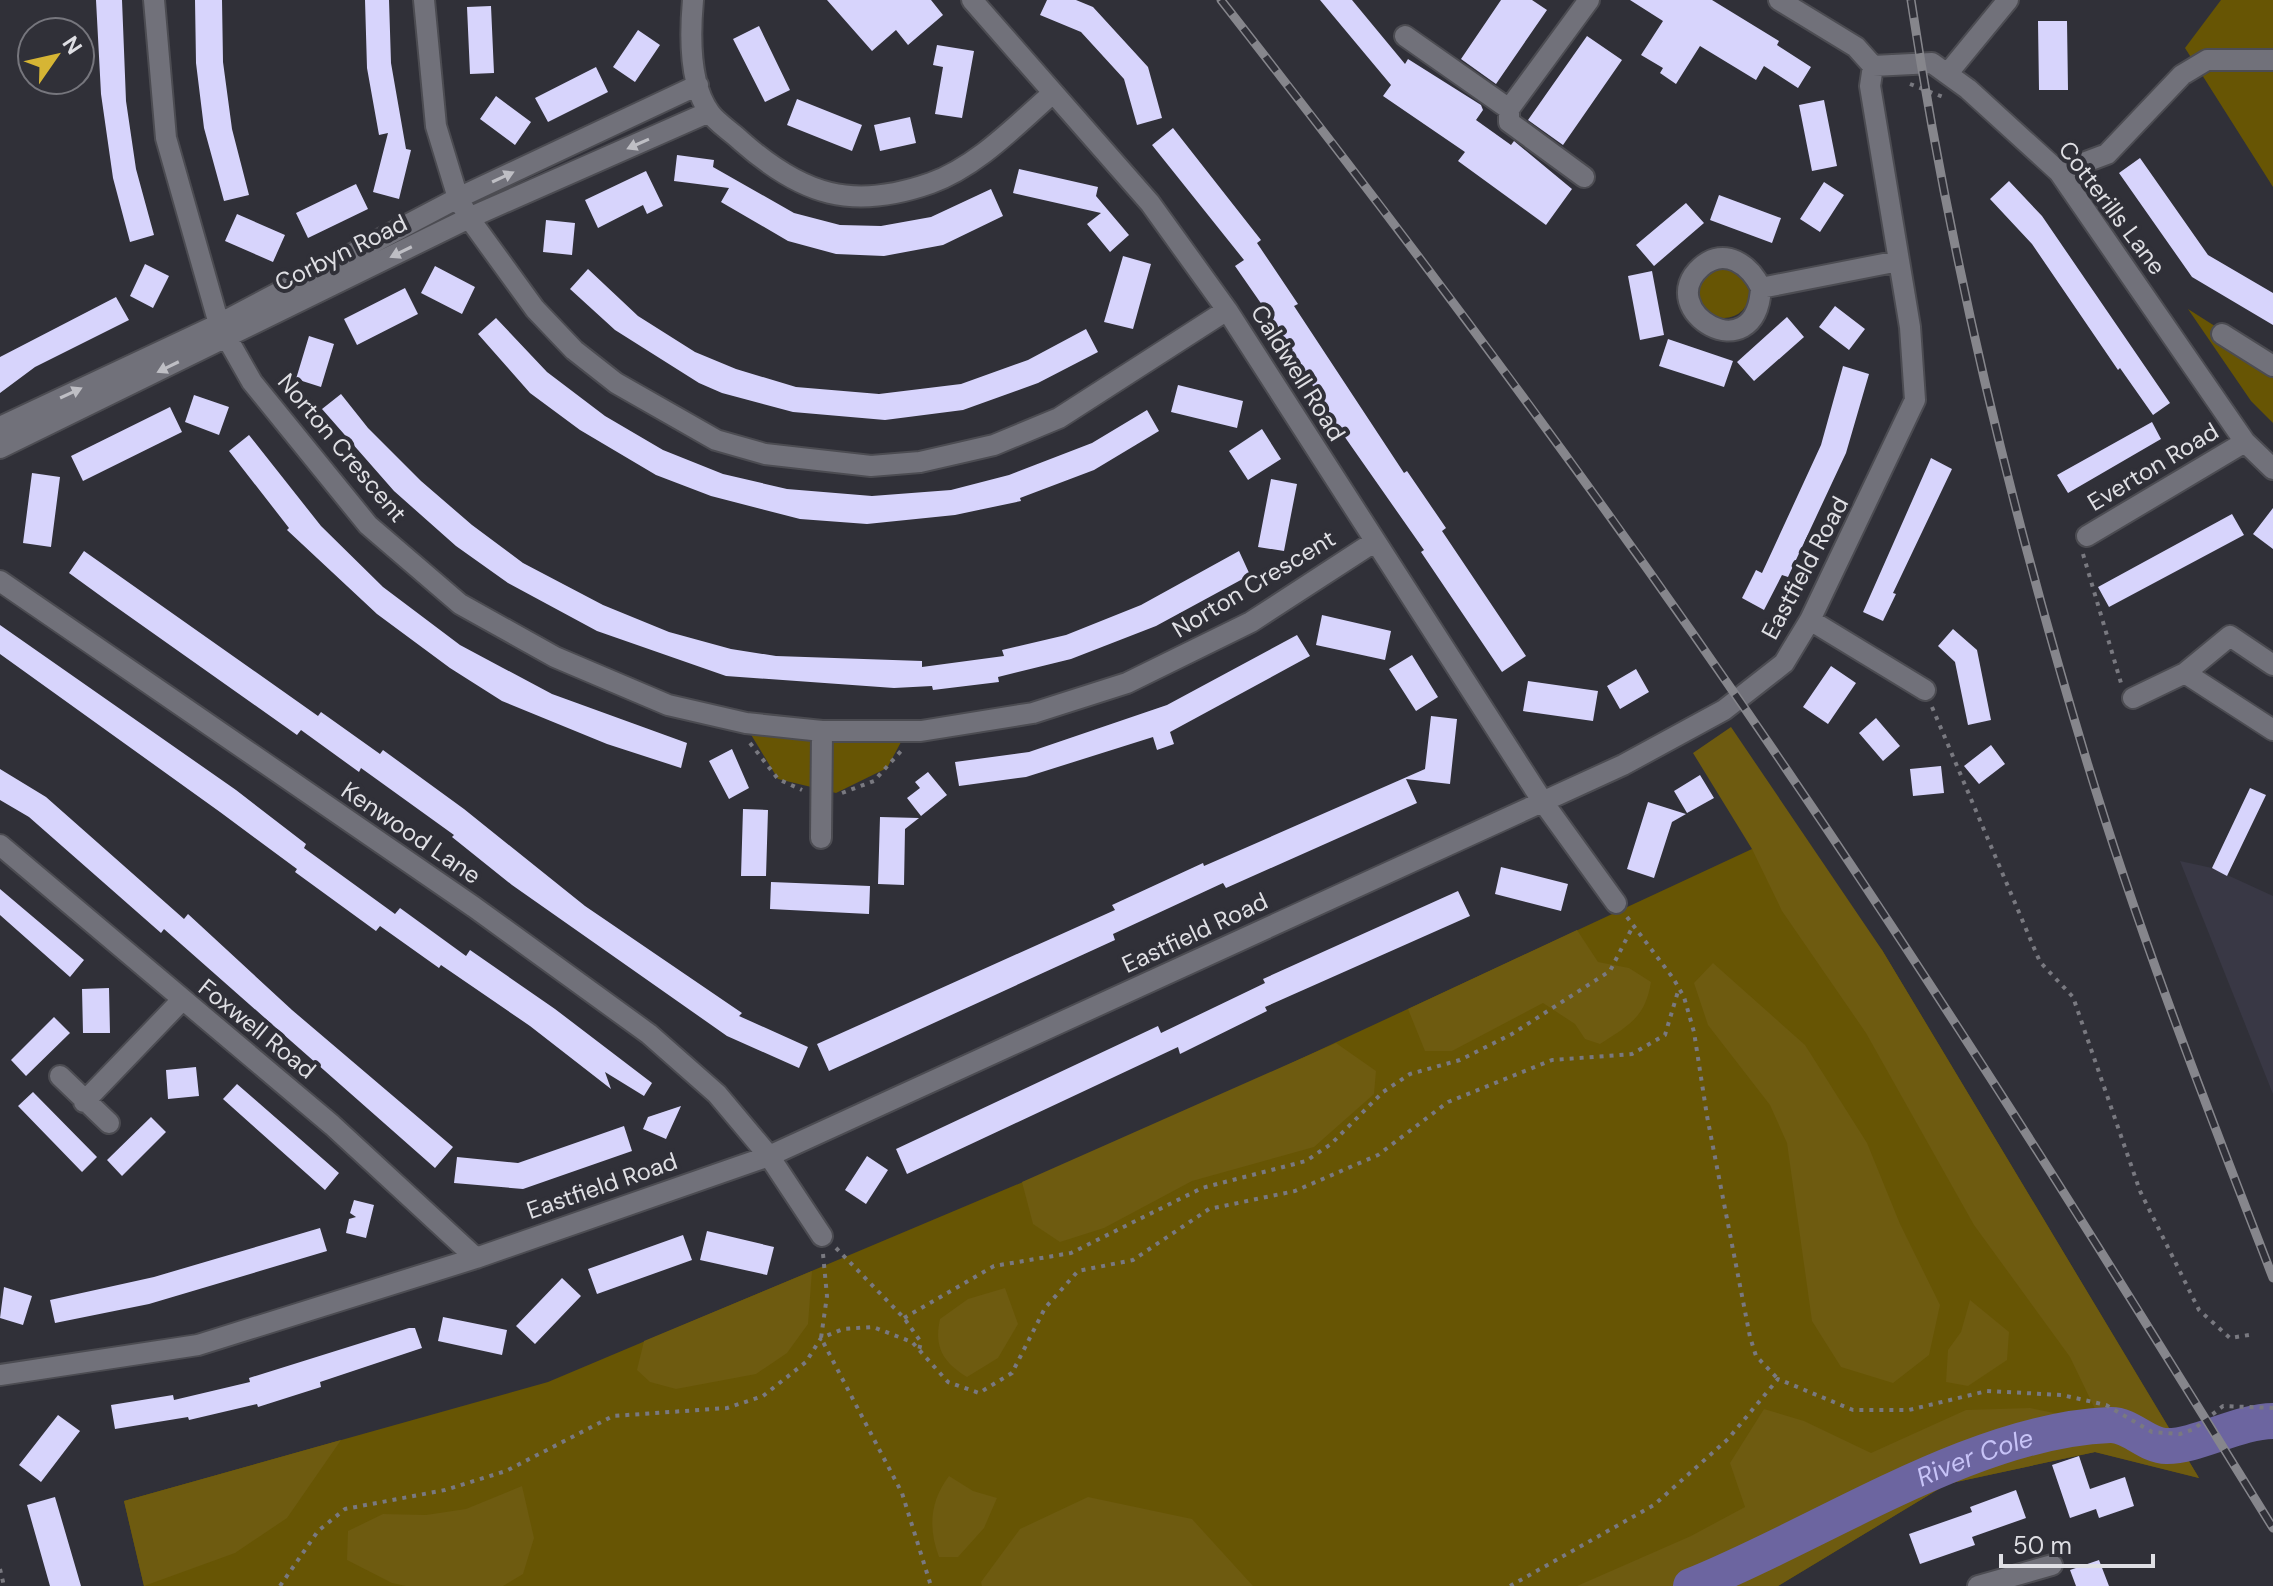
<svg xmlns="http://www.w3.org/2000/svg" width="2273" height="1586" font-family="'DM Sans',sans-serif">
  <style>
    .built { fill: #393845 }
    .green { fill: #675504 }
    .forest { fill: #6e5b10 }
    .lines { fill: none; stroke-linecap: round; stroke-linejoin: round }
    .river { stroke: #6c65a0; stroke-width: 36 }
    .building { fill: #d7d4fc }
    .minor-casing { stroke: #4c4c52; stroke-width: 24 }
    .path { stroke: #797980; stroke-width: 4; stroke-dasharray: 4 6; stroke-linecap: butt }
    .minor { stroke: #71717a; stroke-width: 20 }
    .rail-casing { stroke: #86868c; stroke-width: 9 }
    .rail { stroke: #303038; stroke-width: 6; stroke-dasharray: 18; stroke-linecap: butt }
    .oneway { fill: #bebec4 }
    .labels { text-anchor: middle; stroke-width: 8; stroke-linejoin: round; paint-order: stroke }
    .street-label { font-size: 24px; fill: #dfdfe4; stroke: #303038 }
    .water-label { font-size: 26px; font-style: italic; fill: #c7c3f7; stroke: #303038 }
  </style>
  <rect width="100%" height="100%" fill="#303038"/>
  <path class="built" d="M2180,861L2212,868L2273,896V1094Z"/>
  <path class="green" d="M2221,0H2273V187L2185,48Z
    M1698 292a26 26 0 1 1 52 0a26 26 0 1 1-52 0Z
    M2188,309L2273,363V423L2251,401Z
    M747,728L907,731L887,768L836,793L778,779Z
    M1752,849L1882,950L2199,1478L2095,1452L1947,1484L1778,1586H144L124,1501L548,1382L1156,1126Z"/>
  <path class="forest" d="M1731,727L1882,950L2199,1478L2095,1452L1947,1484L1778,1586H1577L1691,1536L1745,1507L1730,1463L1764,1409L1804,1421L1871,1453L1966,1410L2030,1408L2074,1417L2096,1411L2070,1357L1974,1225L1866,1033L1782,911L1752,849L1693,753Z
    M1577,930L1598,962L1629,968L1651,982C1645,1018 1629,1025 1600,1044L1585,1039L1575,1024L1543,1003L1452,1051H1425L1408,1009Z
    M1713,963L1805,1045L1867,1143L1900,1224L1940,1305L1929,1355L1893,1383L1841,1367L1812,1321L1787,1143L1770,1105L1708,1025L1694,983Z
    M1336,1043L1376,1071L1374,1094L1314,1147L1192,1181L1104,1228L1060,1242L1033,1224L1022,1182Z
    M812,1271L808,1324L787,1353L756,1374L676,1389L650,1382L637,1370L644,1341Z
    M1005,1288L1018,1324L998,1358L967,1377C942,1362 934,1346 940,1319L968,1299Z
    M1970,1300L2009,1332L2007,1360L1968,1386L1946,1382L1948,1350L1961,1332Z
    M341,1440L287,1518L235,1553L144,1586L124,1501Z
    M949,1476L973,1491L997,1498L984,1528L958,1557H939C928,1528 930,1501 949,1476Z
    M522,1486L534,1538L523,1574L503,1586H406L392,1583L347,1560L348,1531L383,1514L426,1515L466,1509Z
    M1088,1497L1192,1519L1253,1586H982L981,1582L1020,1529Z"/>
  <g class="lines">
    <path class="river" id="s1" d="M1691,1586C1819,1535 1973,1430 2110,1425C2130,1424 2147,1446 2166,1446C2196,1447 2239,1421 2273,1421"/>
  </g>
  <path class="building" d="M96,0H122L126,101L136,169L154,235L130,242L113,178L101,94Z
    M195,0H222L223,62L232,129L249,195L224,201L204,128L196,63Z
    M365,0H389L391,63L406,149L411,150L399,199L373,192L388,133L379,135L367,68Z
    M827,0H931L943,15L908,45L896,30L872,51Z
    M1047,0H1076L1093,7L1148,67L1162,118L1137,125L1124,79L1081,32L1040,15Z
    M1320,0H1352L1405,64L1408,59L1481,105L1483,110L1476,120L1511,145L1514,141L1572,189L1546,225L1458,161L1465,152L1383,96L1391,85Z
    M1501,0H1532L1547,10L1496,84L1461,59Z
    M1630,0H1712L1779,41L1777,45L1811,67L1798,88L1764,66L1756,80L1700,46L1676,84L1660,73L1663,68L1641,55L1663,21Z
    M491,6L494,73L470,74L467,7Z
    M2038,21H2067L2068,90H2039Z
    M759,26L790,90L765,102L733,39Z
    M638,30L660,45L635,82L613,67Z
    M1587,36L1622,60L1563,145L1528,120Z
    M937,45L974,51L962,118L935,114L943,67L933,65Z
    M596,67L608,92L548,122L535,98Z
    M496,96L531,122L515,145L480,119Z
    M797,99L862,125L852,151L787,125Z
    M1824,100L1837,166L1812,171L1799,105Z
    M910,117L916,143L880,151L874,125Z
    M1173,128L1261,240L1257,243L1298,304L1294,306L1404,473L1407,471L1446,528L1442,531L1526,656L1502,672L1421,552L1424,550L1314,393L1317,392L1275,330L1278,328L1235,266L1244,260L1152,145Z
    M677,155L714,160L713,167L794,213L840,225L881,226L931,217L991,189L1003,216L943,245L884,256L836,254L788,241L721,202L729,188L674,181Z
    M2140,158L2208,255L2273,293V325L2192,277L2119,173Z
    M1019,169L1098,187L1096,196L1129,235L1110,252L1087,224L1101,213L1013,193Z
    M646,171L663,206L647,214L643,205L598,228L585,200Z
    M2009,181L2042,216L2170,403L2153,415L2120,368L2118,370L2032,244L1990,199Z
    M1824,182L1844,195L1820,232L1800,219Z
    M356,184L368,209L308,238L296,213Z
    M1719,195L1781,218L1772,243L1710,220Z
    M1686,203L1704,223L1654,266L1636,245Z
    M237,214L285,235L273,262L225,241Z
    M546,220L575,223L572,255L543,252Z
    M1123,256L1151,264L1133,329L1104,322Z
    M145,264L169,276L153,308L130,296Z
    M435,266L475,287L462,314L421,293Z
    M588,269L638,316L695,352L736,369L796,387L879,394L961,384L1028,360L1086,329L1098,352L1038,383L963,410L885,420L793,412L722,393L699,383L615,330L570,289Z
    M1652,271L1664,335L1640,340L1628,276Z
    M405,288L418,314L357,345L344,319Z
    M116,297L129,320L35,367L0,393V357Z
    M1835,306L1865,329L1849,350L1819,327Z
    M1787,317L1804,337L1754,381L1737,362Z
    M496,318L547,372L605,416L663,450L723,474L787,489L872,496L951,490L1009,475L1092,443L1147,410L1159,431L1094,470L1020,498L1021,501L955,515L867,524L800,519L711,496L656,475L580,430L530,393L478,334Z
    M309,336L334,344L321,387L296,379Z
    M1668,339L1733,361L1724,387L1659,366Z
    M1843,366L1869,374L1846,453L1788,577L1782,575L1764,610L1742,598L1756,570L1762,573L1821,445Z
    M1178,385L1243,401L1237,428L1171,412Z
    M341,394L368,428L421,481L472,525L523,563L603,605L669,632L731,649L776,656L922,661V667L1004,656L1002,650L1066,635L1141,605L1239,551L1250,575L1156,626L1071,659L998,677L999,682L933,690L932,686L894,688L726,676L597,631L508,583L456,546L394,491L322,409Z
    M194,395L229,407L219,435L185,422Z
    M170,407L182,432L83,481L71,456Z
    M2152,422L2161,439L2068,493L2057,475Z
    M1262,429L1281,459L1248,480L1229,451Z
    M249,435L321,526L383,587L460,645L552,694L687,743L681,768L607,744L502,701L450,668L377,614L287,530L289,528L229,451Z
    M1931,458L1952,469L1893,593L1896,594L1883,621L1863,612Z
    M32,473L60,477L51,547L23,543Z
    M1271,479L1297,484L1284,551L1258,547Z
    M2273,508V549L2253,534Z
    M2232,514L2244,535L2109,607L2098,587Z
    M84,551L318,716L321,712L380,754L383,750L464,809L585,906L742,1013L739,1016L808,1047L799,1068L727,1036L512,885L452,837L454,835L361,768L359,772L301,730L297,735L109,602L69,573Z
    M1322,615L1391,631L1385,660L1316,645Z
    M0,625L236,790L306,844L304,848L395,914L400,908L466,956L470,950L555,1009L652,1083L644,1096L605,1072L611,1089L530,1026L441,965L439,968L380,926L376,931L295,872L297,869L220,812L0,654Z
    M1953,629L1977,650L1991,720L1968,725L1955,662L1938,646Z
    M1297,635L1310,656L1170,732L1174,744L1157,750L1153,737L1026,777L959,786L955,762L1029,752L1167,705Z
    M1412,655L1438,697L1416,711L1389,669Z
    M1831,666L1856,683L1828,724L1803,707Z
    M1636,669L1649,692L1620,709L1607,686Z
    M1528,681L1598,691L1593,721L1523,711Z
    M1431,716L1457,719L1450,784L1406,779L1417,803L1226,888L1223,883L1113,934L1115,940L829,1071L817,1044L1115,910L1112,905L1203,863L1204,866L1425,769Z
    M1876,718L1900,746L1883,761L1859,733Z
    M1991,745L2005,764L1979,784L1964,766Z
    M732,749L749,788L729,799L709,761Z
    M1941,766L1944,793L1913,796L1910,769Z
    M0,769L46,797L184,919L188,914L292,1010L453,1147L435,1168L164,929L161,933L29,817L0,800Z
    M928,772L947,795L921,816L907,798L920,788L915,782Z
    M1700,775L1714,798L1687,813L1674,791Z
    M2250,788L2266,795L2227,876L2212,868Z
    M1648,802L1686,814L1672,822L1654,878L1627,869Z
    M743,809L768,810L766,876H741Z
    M880,817L919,818L905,829L904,885L878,884Z
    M1501,867L1568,884L1561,911L1495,894Z
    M771,882L870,886L869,914L770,909Z
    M0,889L84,960L70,977L0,915Z
    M1458,891L1470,916L1265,1007L1267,1011L1180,1054L1178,1047L907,1174L896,1149L1158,1026L1161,1033L1265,983L1263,979Z
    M109,988L110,1033H83L82,989Z
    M54,1017L70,1033L26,1076L11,1060Z
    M196,1067L199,1096L168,1099L166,1070Z
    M237,1084L339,1173L325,1190L223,1099Z
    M33,1092L97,1157L82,1172L18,1106Z
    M681,1106L666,1139L643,1129L648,1117Z
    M151,1117L166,1132L122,1176L107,1160Z
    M624,1126L632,1151L523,1189L454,1183L457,1157L518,1163Z
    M867,1156L888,1170L866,1204L845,1190Z
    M354,1200L374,1205L366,1238L346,1233L349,1219L356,1217L350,1213Z
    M320,1228L327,1251L149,1304L55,1323L50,1300L154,1277Z
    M707,1231L774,1247L767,1275L700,1260Z
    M683,1235L692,1260L597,1294L588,1269Z
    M562,1278L581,1296L535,1344L516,1326Z
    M4,1287L32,1296L23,1325L0,1318Z
    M443,1317L507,1330L502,1355L438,1341Z
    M409,1328H415L422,1348L320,1382L321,1387L258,1407L257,1404L189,1420L188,1417L115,1429L111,1405L173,1395L174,1400L250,1382L249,1378Z
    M58,1415L80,1431L41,1482L19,1465Z
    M2079,1456L2090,1489L2125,1477L2134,1506L2099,1518L2096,1509L2070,1518L2052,1465Z
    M2016,1490L2026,1518L1972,1537L1975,1545L1920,1564L1909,1534L1972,1512L1970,1507Z
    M55,1497L74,1562L81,1586H50L27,1505Z
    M2099,1560L2109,1586H2076L2070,1570Z"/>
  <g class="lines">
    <g class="minor-casing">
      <path id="minor" d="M154,0L166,138L219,324L252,382L368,525L460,604L555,657L668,705L746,723L822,731H921L1033,713L1127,683L1251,622L1374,542
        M424,0L436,126L458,198L469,218L535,309L574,350L616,383L716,440L765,454L871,466L920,462L994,445L1059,418L1227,310
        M693,0C690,33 689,85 710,113C717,123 732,132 741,141C802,195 852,211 931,183C978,166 1016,125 1053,93
        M972,0L1150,203L1227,310L1543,802L1616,903
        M1779,0L1856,47L1873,66
        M1405,36L1509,109V122L1584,177
        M1873,66L1932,63L1968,89L2059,172L2245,442L2273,469
        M1948,73L2008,0
        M1509,109L1589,0
        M2059,172L2107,154L2182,75L2207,60H2273
        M1761,288C1750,265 1725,246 1701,267C1652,310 1756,374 1761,288L1899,261
        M2222,334L2273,366
        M0,427L219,324L458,198L698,85
        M0,448L469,218L709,112
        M2087,536L2245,442
        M0,581L474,907L649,1034L717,1094L769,1156L822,1236
        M1810,620L1925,690
        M2185,673L2230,636L2273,665
        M2133,698L2185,673L2273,730
        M821,838L822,731
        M0,845L332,1125L476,1258
        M60,1076L109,1123
        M84,1102L181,1001
        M0,1375L198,1345L476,1258L769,1156L1623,765L1724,710L1784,663L1810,620L1915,400L1910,327L1870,86L1873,66
        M1978,1586L2052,1565"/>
    </g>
    <path class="path" d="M1910,84L1943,97
      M2083,554L2121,683
      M1932,707L2040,962L2073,997L2140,1191L2199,1310L2230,1338L2249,1335
      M750,743L778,779L802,790
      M842,793L874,781L901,751
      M1627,917L1673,978L1684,997L1694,1032L1707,1116L1750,1337L1756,1356L1778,1379
      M836,1248L904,1318L921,1342L919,1350
      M823,1254L827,1296L821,1338L902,1493L931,1586
      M904,1318L994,1266L1071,1253L1202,1188L1306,1161L1331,1144L1383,1092L1410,1074L1460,1060L1512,1034L1610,971L1633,926
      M0,1569L4,1586
      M280,1586L318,1531L345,1509L445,1490L506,1471L613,1416L727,1408L763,1396L806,1362L821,1338L843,1329L873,1327L912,1342L948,1382L979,1393L1012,1373L1045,1308L1078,1271L1133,1260L1209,1209L1295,1191L1378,1155L1448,1102L1552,1060L1632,1054L1665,1035L1679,988
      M1510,1586L1654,1505L1728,1439L1778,1379L1853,1410H1909L1987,1391L2062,1395L2106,1405L2152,1432L2180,1434L2194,1429L2223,1406L2273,1408"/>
    <use href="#minor" class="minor"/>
    <g class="rail-casing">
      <path id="rail" d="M1221,0C1421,255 1614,514 1795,782C1961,1026 2118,1277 2273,1528
        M1911,0C1950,257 2012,514 2087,762C2140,937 2207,1107 2273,1278"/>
    </g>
    <use href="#rail" class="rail"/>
  </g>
  <defs><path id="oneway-solid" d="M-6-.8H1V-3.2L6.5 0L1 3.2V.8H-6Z" transform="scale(2)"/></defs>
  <g class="oneway">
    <use href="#oneway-solid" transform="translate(638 144) rotate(156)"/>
    <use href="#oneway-solid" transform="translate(503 177) rotate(-25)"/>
    <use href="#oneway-solid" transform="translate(401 252) rotate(154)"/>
    <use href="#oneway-solid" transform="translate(168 367) rotate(154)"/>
    <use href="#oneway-solid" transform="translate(71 393) rotate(-25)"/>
  </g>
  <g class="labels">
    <g class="street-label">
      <text transform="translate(2112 208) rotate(53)" y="8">Cotterills Lane</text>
      <text transform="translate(341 253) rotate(-26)" y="8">Corbyn Road</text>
      <text transform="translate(1298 373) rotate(58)" y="8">Caldwell Road</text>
      <text transform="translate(342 448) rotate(50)" y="8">Norton Crescent</text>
      <text transform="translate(2153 467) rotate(-31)" y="8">Everton Road</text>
      <text transform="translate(1805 568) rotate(-62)" y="8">Eastfield Road</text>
      <text transform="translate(1254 584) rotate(-31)" y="8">Norton Crescent</text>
      <text transform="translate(411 833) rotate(34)" y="8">Kenwood Lane</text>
      <text transform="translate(1195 933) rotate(-25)" y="8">Eastfield Road</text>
      <text transform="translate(257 1029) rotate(39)" y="8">Foxwell Road</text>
      <text transform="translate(602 1186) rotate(-19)" y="8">Eastfield Road</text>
    </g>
    <g class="water-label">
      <text dy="9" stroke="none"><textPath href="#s1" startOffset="312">River Cole</textPath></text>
    </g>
  </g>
  <g transform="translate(56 56) rotate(56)"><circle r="38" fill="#303038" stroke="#76767d" stroke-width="2"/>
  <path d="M0-6L14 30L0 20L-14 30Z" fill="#d6b534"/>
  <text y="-12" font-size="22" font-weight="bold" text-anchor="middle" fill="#dfdfe4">N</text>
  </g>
  <path d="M2001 1554v12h152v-12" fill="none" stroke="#dfdfe4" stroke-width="4"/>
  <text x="2013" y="1554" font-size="24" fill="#dfdfe4" stroke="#303038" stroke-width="6" paint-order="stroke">50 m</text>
</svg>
